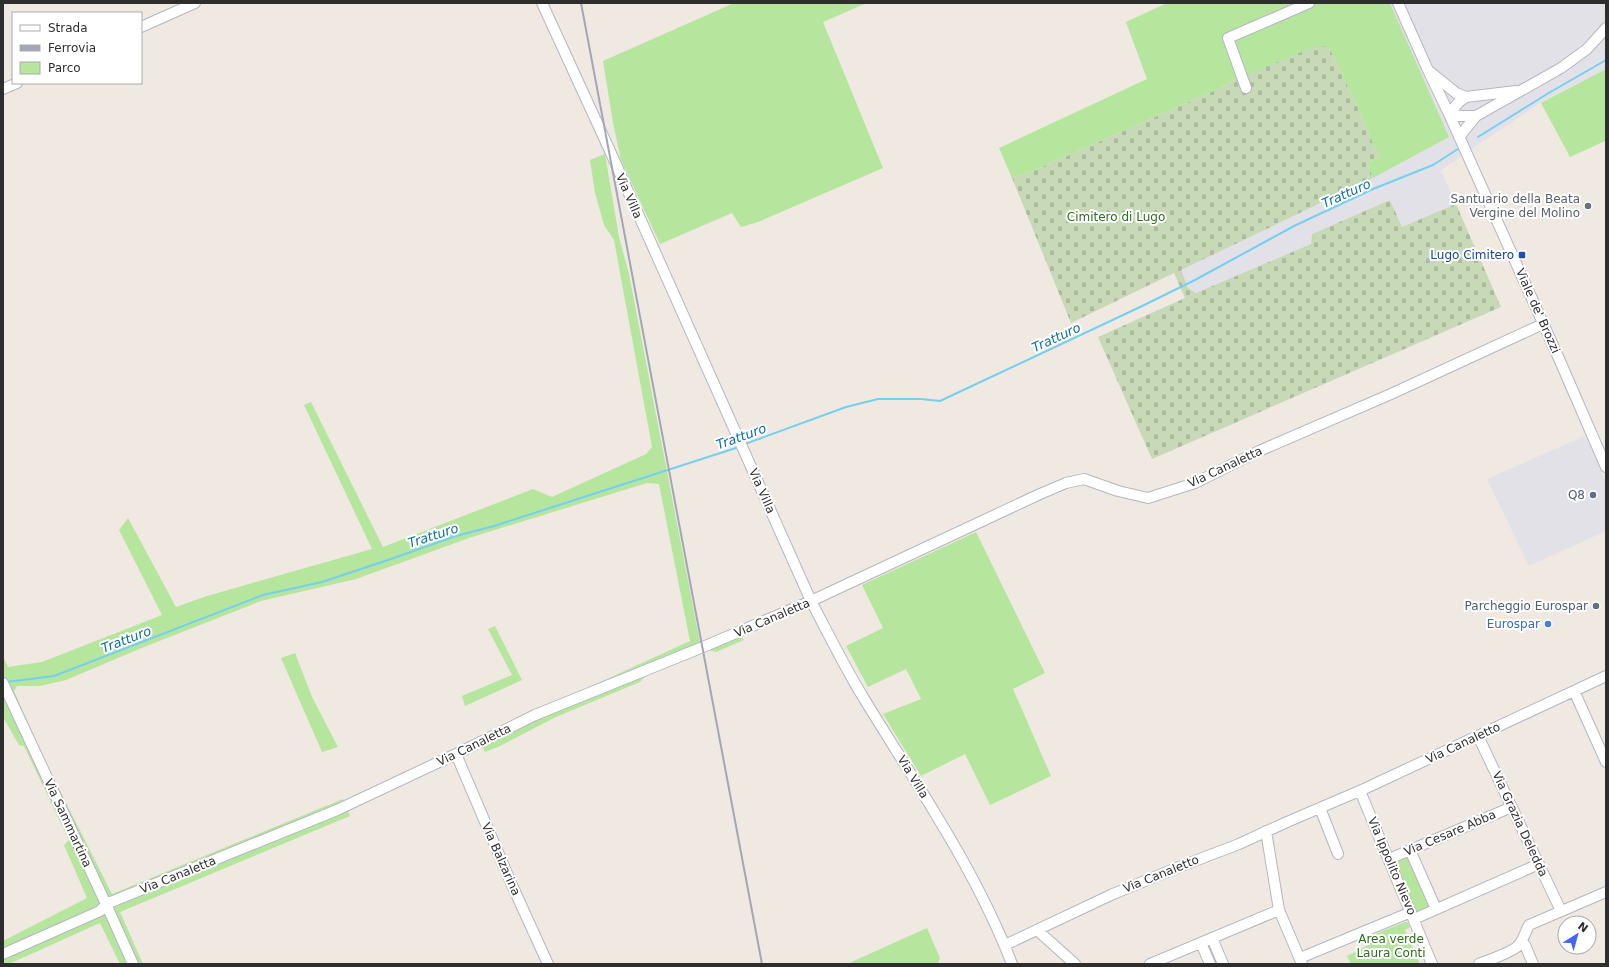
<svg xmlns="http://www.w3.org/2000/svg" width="1609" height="967" font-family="'DejaVu Sans',sans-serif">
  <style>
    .industrial { fill: #e3e1e8 }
    .green { fill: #b6e59e }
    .cemetery { fill: url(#cemetery-stones) }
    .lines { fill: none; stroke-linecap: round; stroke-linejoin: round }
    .stream { stroke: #75cff0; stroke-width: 2 }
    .minor-casing { stroke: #b4b7c1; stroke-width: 12 }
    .minor { stroke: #fff; stroke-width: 10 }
    .rail { stroke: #a3a6b8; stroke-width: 2 }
    .worship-dot { fill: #6b7280; stroke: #fff; stroke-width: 1.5 }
    .transit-dot { fill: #1a4fb4; stroke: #fff; stroke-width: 1.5 }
    .service-dot { fill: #5c6f8a; stroke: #fff; stroke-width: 1.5 }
    .shop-dot { fill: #3f7fe0; stroke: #fff; stroke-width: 1.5 }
    .labels { text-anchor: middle; stroke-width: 4; stroke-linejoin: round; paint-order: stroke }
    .street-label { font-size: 12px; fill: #2e2e2e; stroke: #fff }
    .worship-label { font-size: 12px; fill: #5b616d; stroke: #fff; text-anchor: end }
    .park-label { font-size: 12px; fill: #2c6e1b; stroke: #fff }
    .transit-label { font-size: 12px; fill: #164399; stroke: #fff; text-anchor: end }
    .service-label { font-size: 12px; fill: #4e5e75; stroke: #fff; text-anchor: end }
    .shop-label { font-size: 12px; fill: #366cbe; stroke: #fff; text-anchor: end }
    .water-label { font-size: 13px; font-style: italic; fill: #0d6fa3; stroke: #fff }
  </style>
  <defs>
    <pattern id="cemetery-stones" width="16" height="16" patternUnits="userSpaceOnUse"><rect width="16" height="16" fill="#c8d9b8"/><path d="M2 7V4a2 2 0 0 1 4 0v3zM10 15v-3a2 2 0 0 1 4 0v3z" fill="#acbb9e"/></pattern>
  </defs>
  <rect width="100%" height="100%" fill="#efe9e1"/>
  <path class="industrial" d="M1390,3H1606V69L1540,103L1441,170L1456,204L1402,227L1390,200L1312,234L1311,244L1196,293L1188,288L1180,270L1373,178L1449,137Z
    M1585,436L1606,482V531L1529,566L1487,479Z"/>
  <path class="green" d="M734,3H867L823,22L883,168L758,222L741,227L732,213L660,244L621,160L613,123L603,61Z
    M1167,3H1390L1449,137L1373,178L1367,163L1379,157L1357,106L1329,47L1234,80L1225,86L1033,171L1012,178L999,148L1147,79L1126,22Z
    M1606,69V143L1605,141L1570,157L1541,103Z
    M605,154L619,237L629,274L700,643L735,627L744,640L716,652L704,649L647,674L640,682L556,717L500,746L485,752L478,738L690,641L659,484L647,483L469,538L356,579L261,601L144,647L66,680L40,686H17L14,691L44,759L112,894L343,799L350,816L120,912L143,964H120L100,923L9,964H3V941L87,898L64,845L69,840L24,746L19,745L3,717V656L8,667L42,662L162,615L119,530L128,518L176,607L207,596L372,549L304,405L311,402L383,547L533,489L552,497L646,454L652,447L614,240L604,225L595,193L590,160Z
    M976,532L1045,673L1013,689L1051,776L990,805L965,754L921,776L883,714L921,699L906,669L868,687L846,646L883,628L862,585Z
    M495,626L522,680L465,706L462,696L512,675L488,629Z
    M295,653L312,697L338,747L322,752L281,658Z
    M1409,853L1433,908L1417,915L1394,861Z
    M1405,922H1407L1410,927L1405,930L1420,964H1351L1347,956L1370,944L1368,937Z
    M927,928L940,958L938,964H847Z"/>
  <path class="cemetery" d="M1316,46L1329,47L1357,106L1379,157L1367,163L1373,178L1181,270L1188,288L1196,293L1311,244L1312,234L1390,200L1402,227L1456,204L1501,307L1152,459L1098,337L1185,298L1174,273L1071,323L1012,178L1033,171L1225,86L1234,80Z"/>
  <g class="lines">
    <path class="stream" d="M1478,137L1547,94L1606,60
      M745,444L846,407L878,399H921L940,401L1138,308L1195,280L1294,226L1373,189L1433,165L1458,149
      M6,682L54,676L263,595L322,582L391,559L456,536L494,526L739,447"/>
    <g class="minor-casing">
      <path id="minor" d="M542,3L610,151L811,601C828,633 844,666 863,697C916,784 975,868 1012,964
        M1398,3L1427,68L1449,114L1560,361L1606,467
        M141,27L195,3
        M1430,72L1456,93L1466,97
        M1246,88L1228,38L1309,3
        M3,89L17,83
        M1449,114L1459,102L1466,97L1516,91
        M1449,114L1461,116H1476
        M1459,137L1476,116L1561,68L1587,49L1606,28
        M3,683L106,904L133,964
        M1574,691L1606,762
        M1478,736L1561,911
        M456,754L512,885L548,964
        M1360,791L1432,964
        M1320,808L1338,854
        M1266,831L1279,910L1302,964
        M1410,850L1436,909
        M1389,859L1512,807
        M1414,919L1539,864
        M1037,930L1075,964
        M1212,938L1223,964
        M1521,942L1525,945L1533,964
        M1201,943L1210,964
        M1005,945L1113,894L1179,867L1239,844L1287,822L1364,789L1606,676
        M3,954L100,911L106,904L337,810L456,754L535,715L703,647L811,601L1040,494L1066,483L1084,479L1118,491L1148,498L1195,483L1259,451L1391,394L1543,324
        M1300,958L1411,912
        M1150,964L1279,910
        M1479,964C1489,960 1513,952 1519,945C1524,939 1525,932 1529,925L1606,892"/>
    </g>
    <use href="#minor" class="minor"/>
    <path class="rail" d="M581,3L762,964"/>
  </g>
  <circle class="worship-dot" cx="1588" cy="206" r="4"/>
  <rect class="transit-dot" x="1518" y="251" width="8" height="8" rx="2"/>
  <g class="service-dot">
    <circle cx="1593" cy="495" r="4"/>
    <circle cx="1596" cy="606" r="4"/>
  </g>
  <circle class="shop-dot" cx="1548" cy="624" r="4"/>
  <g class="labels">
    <g class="street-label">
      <text transform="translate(629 196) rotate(66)" y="4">Via Villa</text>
      <text transform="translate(1538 311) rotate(66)" y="4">Viale de' Brozzi</text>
      <text transform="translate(1225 467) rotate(-25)" y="4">Via Canaletta</text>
      <text transform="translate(762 491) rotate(66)" y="4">Via Villa</text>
      <text transform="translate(772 618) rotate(-23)" y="4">Via Canaletta</text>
      <text transform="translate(1463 743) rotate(-25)" y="4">Via Canaletto</text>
      <text transform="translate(474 745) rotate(-26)" y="4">Via Canaletta</text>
      <text transform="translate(913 777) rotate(58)" y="4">Via Villa</text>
      <text transform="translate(68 823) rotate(65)" y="4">Via Sammartina</text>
      <text transform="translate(1520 824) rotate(65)" y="4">Via Grazia Deledda</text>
      <text transform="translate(1450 833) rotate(-23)" y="4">Via Cesare Abba</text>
      <text transform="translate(501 859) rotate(66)" y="4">Via Balzarina</text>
      <text transform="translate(1392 866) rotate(67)" y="4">Via Ippolito Nievo</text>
      <text transform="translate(1161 874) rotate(-22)" y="4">Via Canaletto</text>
      <text transform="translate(178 875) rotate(-22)" y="4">Via Canaletta</text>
    </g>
    <g class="worship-label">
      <text x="1580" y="203">Santuario della Beata<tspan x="1580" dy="14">Vergine del Molino</tspan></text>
    </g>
    <g class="park-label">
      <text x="1116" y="221">Cimitero di Lugo</text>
      <text x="1391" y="943">Area verde<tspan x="1391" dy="14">Laura Conti</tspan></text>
    </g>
    <g class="transit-label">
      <text x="1514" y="259">Lugo Cimitero</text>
    </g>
    <g class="service-label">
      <text x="1585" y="499">Q8</text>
      <text x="1588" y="610">Parcheggio Eurospar</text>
    </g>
    <g class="shop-label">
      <text x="1540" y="628">Eurospar</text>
    </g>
    <g class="water-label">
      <text transform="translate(1346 193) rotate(-24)" y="5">Tratturo</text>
      <text transform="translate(1056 337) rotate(-25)" y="5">Tratturo</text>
      <text transform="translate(741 436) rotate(-20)" y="5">Tratturo</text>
      <text transform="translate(433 535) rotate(-18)" y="5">Tratturo</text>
      <text transform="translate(126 639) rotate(-21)" y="5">Tratturo</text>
    </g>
  </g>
  <rect width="1609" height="967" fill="none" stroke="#2e2e2e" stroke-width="8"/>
  <rect x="12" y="12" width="130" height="72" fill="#ffffff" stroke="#ababab"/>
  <rect x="20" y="25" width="20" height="6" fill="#ffffff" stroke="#ababab"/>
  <text x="48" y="32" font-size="12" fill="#2e2e2e">Strada</text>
  <rect x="20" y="45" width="20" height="6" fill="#a3a6b8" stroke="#ababab"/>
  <text x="48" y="52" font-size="12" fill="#2e2e2e">Ferrovia</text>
  <rect x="20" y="62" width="20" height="12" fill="#b6e59e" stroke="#ababab"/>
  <text x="48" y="72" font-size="12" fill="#2e2e2e">Parco</text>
  <g transform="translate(1577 935) rotate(37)"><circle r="19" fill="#ffffff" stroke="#ababab"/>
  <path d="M0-3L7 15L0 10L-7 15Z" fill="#4264fb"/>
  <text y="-6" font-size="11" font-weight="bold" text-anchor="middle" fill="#2e2e2e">N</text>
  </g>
</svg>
